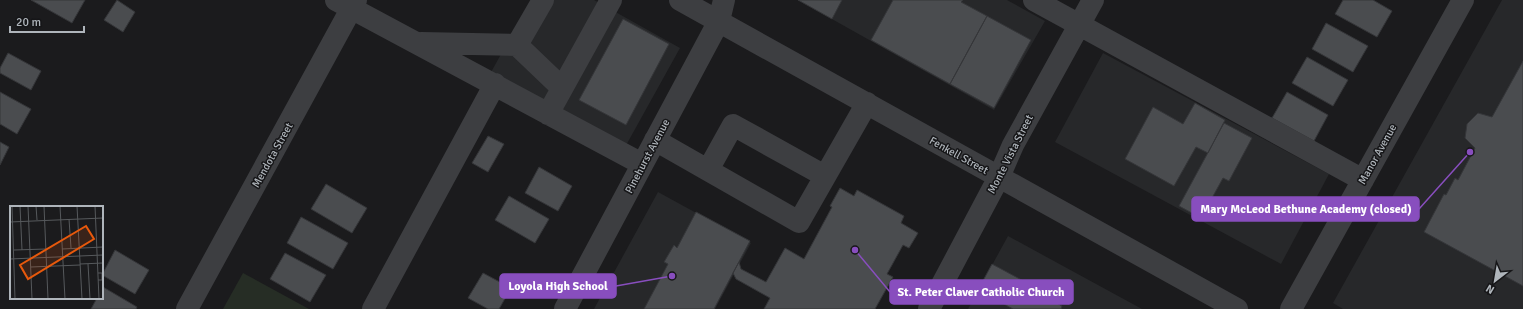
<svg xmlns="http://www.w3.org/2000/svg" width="1523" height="309" font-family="Signika,sans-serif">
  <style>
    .built { fill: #27282a }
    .green { fill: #262d25 }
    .building { fill: #4a4c4f; stroke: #353639 }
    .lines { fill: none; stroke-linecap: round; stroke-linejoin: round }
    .minor { stroke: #3d3e41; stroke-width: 22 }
    .labels { text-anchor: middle; stroke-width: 3; stroke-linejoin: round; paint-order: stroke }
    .street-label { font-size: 11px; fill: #afb5bb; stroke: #161618 }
    .inset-road { fill: none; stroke: #56595c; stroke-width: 1 }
    .view { fill: #e8590c; fill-opacity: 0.15; stroke: #e8590c; stroke-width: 2 }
    .inset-edge { fill: none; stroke: #afb5bb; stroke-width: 2 }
    .leader { fill: none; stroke: #884ebe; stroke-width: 1.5 }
    .callout-dot { fill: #884ebe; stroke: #161618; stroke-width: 1.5 }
    .callout { fill: #884ebe; stroke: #884ebe; stroke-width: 1.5 }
    .callout-label { font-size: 12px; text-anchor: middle; font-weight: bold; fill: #fff }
  </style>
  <rect width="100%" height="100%" fill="#1b1b1d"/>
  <path class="built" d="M531,0H594L680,48L624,149L490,74Z
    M798,0H1007L1045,21L994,110Z
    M1502,0H1523V309H1343L1333,303Z
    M1103,53L1329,174L1281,264L1055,142Z
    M658,192L751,243L715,309H594Z
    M1008,236L1142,309H968Z"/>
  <path class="green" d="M243,273L309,309H223Z"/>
  <path class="building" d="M31,0H85L72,23Z
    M117,0L135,12L123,32L104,20Z
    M798,0H842L832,19Z
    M893,0H963L961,2L987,16L950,84L871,40Z
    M1343,0H1373L1392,11L1377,37L1335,14Z
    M987,16L1031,40L994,108L950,84Z
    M623,19L669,44L626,125L579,100Z
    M1326,23L1368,46L1353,72L1312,49Z
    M8,53L41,71L31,90L0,73V68Z
    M1307,57L1348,80L1333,106L1292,83Z
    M1523,61V286L1424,232L1444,194L1446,195L1455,178L1458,180L1475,148L1465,138L1467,124L1478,113L1492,117Z
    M0,92L31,109L17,134L0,124Z
    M1287,92L1328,115L1314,141L1272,118Z
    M1195,103L1225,120L1208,153L1196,147L1174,186L1125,159L1153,107L1183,124Z
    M1224,123L1252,138L1229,181L1223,178L1201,218L1179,206Z
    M488,136L504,144L488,172L472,163Z
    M0,142L9,147L0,165Z
    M539,167L572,186L558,211L525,193Z
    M326,184L367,208L352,233L311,209Z
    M840,188L854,196L857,190L904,216L901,223L918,233L909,248L903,245L887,274L893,277L875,309H764L770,298L736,279L733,273L739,262L741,269L766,282L785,248L804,259L832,207L830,206Z
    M509,196L549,219L535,243L495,220Z
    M696,212L750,241L733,273L714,309H644L668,264L664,262L674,245L677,248Z
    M301,217L348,243L333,269L287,243Z
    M115,250L149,270L135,294L102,275Z
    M285,253L326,275L310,302L270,279Z
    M992,264L1031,285L1029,288L1062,306L1061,309H1013L978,290Z
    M483,273L511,288L499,309H488L468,298Z
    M103,287L137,307L136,309H91L97,298H102Z"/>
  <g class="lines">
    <path class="minor" d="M336,0L642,164
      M680,0L1237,309
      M1034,0L1363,180
      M421,43L517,45L543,0
      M517,45L562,88
      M548,114L611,0
      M655,140L799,222L867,103
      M708,170L733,125L825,176
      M187,309L356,0
      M373,309L495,84
      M565,309L719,21L724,0
      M929,309L999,177L1013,145L1093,0
      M1291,309L1463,0"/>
  </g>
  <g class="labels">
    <g class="street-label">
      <text transform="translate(1010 154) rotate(-63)" y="4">Monte Vista Street</text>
      <text transform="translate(1377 154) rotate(-61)" y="4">Manor Avenue</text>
      <text transform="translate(272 155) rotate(-61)" y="4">Mendota Street</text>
      <text transform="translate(959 155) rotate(29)" y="4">Fenkell Street</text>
      <text transform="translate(647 156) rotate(-62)" y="4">Pinehurst Avenue</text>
    </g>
  </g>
  <g transform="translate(10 206)">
    <rect width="93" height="93" fill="#1b1b1d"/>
    <path class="inset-road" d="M2,0L5,93M10,0L12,44M18,0L22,93M26,0L27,14M34,0L38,93M50,0L55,93M67,0L72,93M85,0L89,93M59,13L61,42M0,16L93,12M52,43L93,41M4,44L36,43M0,53L93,49M70,58L93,57M78,58L80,93M21,61L70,59M88,67H92V74H88"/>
    <path class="view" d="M76,20L84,33L18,73L10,59Z"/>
    <rect width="93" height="93" class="inset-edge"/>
  </g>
  <path class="leader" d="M1470 152L1419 209M672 276L616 286M855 250L890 292"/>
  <g class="callout-dot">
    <circle cx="1470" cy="152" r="4"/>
    <circle cx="672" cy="276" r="4"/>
    <circle cx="855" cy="250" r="4"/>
  </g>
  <g class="callout">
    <rect x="1192" y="197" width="227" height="24" rx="4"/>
    <rect x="500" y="274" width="116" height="24" rx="4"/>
    <rect x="890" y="280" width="183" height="24" rx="4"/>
  </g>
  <g class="callout-label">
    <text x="1306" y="213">Mary McLeod Bethune Academy (closed)</text>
    <text x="558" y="290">Loyola High School</text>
    <text x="981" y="296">St. Peter Claver Catholic Church</text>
  </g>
  <g transform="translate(1495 281) rotate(211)" stroke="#161618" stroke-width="3" paint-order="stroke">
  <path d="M0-3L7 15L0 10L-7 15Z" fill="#afb5bb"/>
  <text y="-6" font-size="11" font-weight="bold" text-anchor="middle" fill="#afb5bb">N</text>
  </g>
  <path d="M10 26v6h74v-6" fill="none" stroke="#afb5bb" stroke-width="2"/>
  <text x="16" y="26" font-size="12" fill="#afb5bb" stroke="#161618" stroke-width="3" paint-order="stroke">20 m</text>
</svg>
